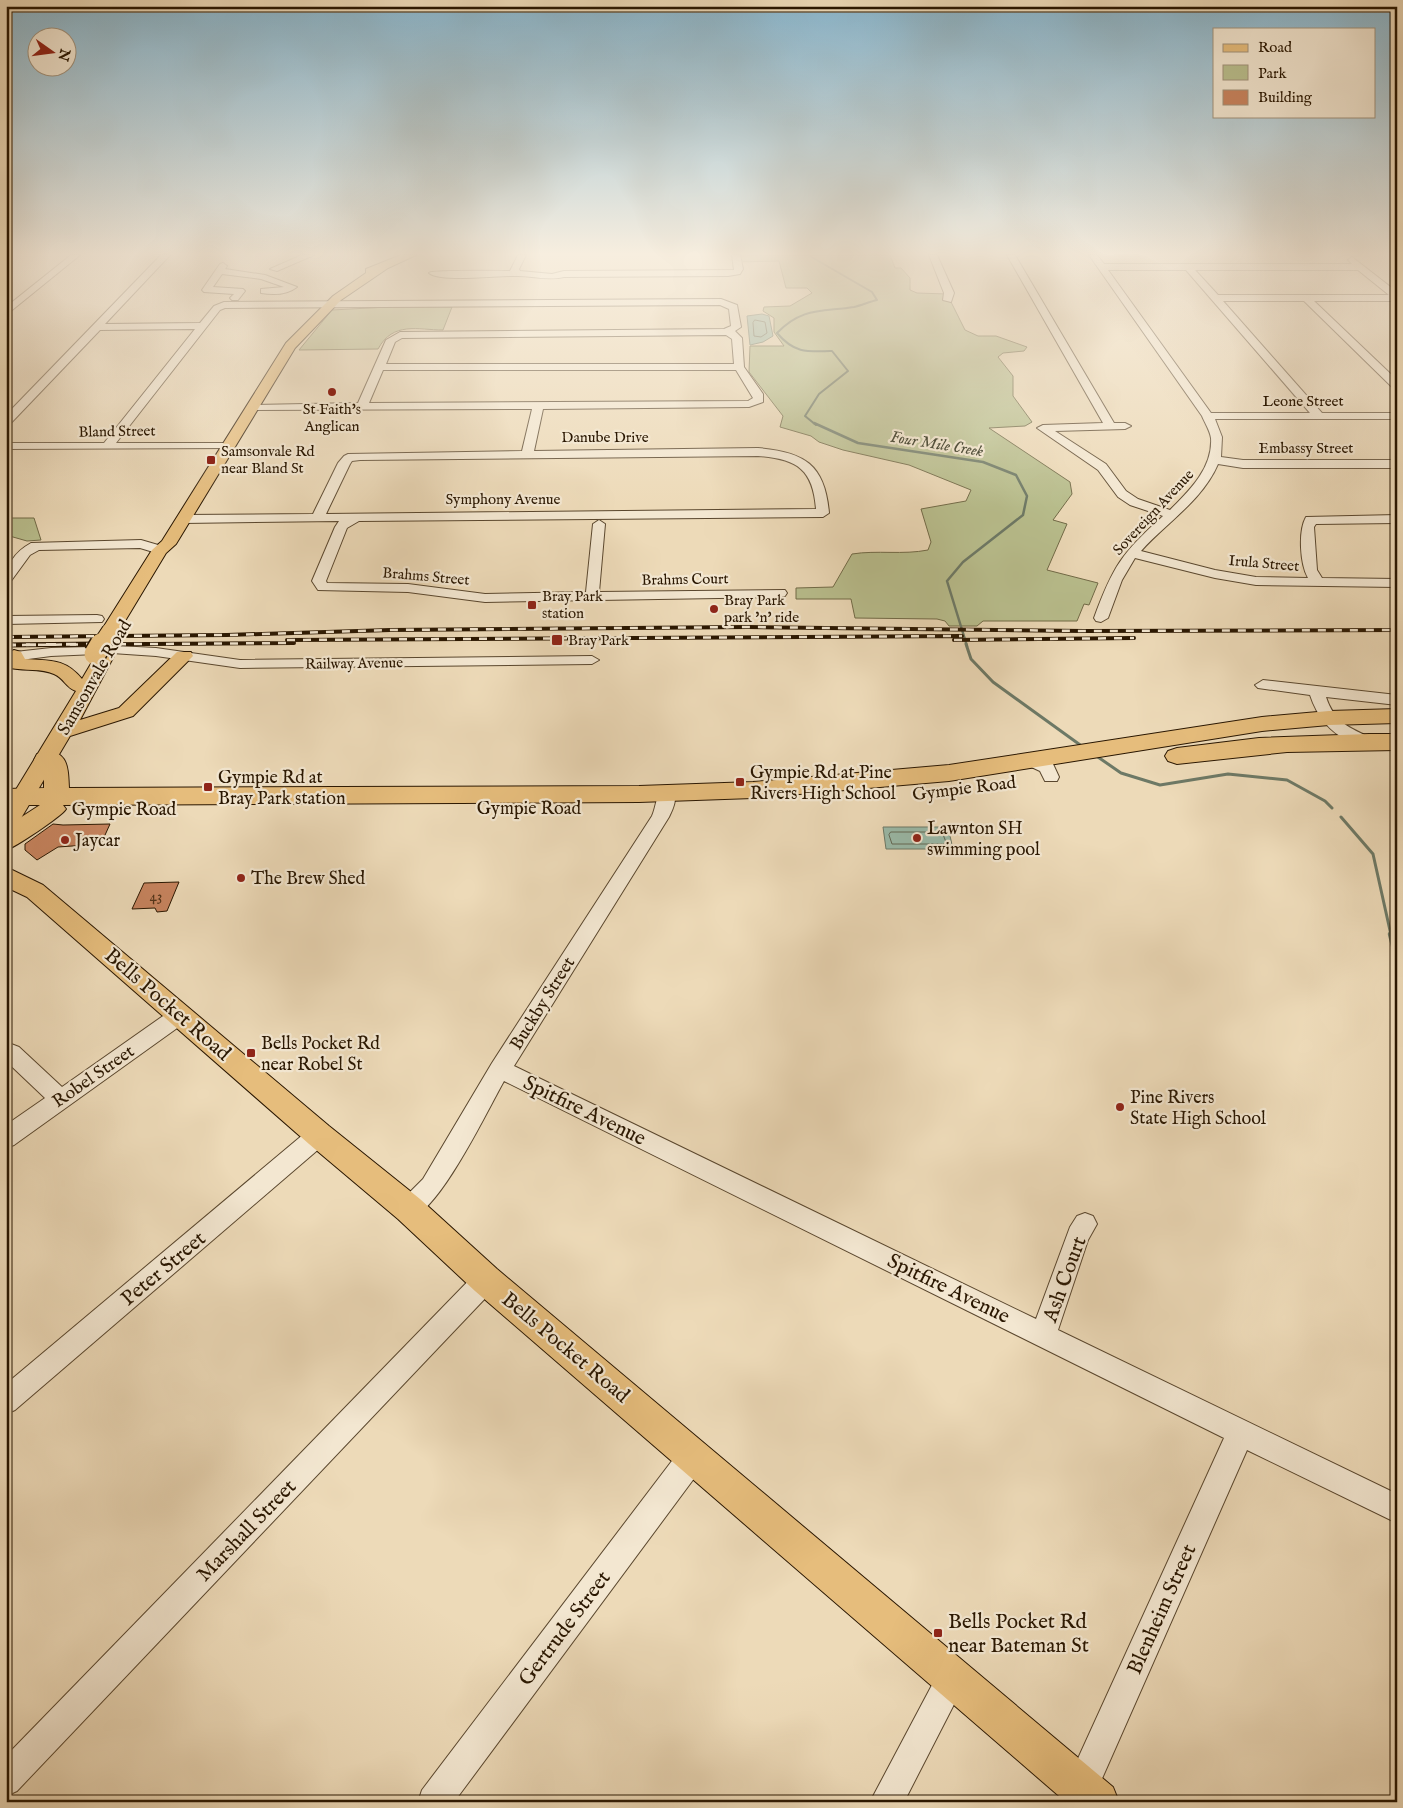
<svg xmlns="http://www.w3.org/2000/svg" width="1403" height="1808" font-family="'IM FELL English',serif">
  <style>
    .green { fill: #b9bf8e; stroke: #716a47 }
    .water { fill: #9abbaa; stroke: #6d7966 }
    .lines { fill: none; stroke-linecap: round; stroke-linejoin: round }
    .shore { stroke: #626855; stroke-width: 1 }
    .stream-far3 { stroke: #6d7966; stroke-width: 2 }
    .stream-far2 { stroke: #6d7966; stroke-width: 2.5 }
    .stream-far1 { stroke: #6d7966; stroke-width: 3 }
    .stream { stroke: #6d7966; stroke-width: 4.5 }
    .building { fill: #c8845f; stroke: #291600 }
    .minor-casing { stroke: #5a472e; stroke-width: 2 }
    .major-casing { stroke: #291600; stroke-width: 2 }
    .highway-casing { stroke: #291600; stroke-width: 2 }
    .minor { fill: #f3e7d1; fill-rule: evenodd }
    .major { fill: #e6bd7c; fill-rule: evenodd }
    .highway { fill: #e6bd7c; fill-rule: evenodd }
    .rail-far1-casing { stroke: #291600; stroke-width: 4 }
    .rail-casing { stroke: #291600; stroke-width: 5 }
    .rail-far1 { stroke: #f3e7d1; stroke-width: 2.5; stroke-dasharray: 8; stroke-linecap: butt }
    .rail { stroke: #f3e7d1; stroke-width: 3; stroke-dasharray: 10; stroke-linecap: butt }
    .major-bridge-far1-casing { stroke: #291600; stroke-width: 18; stroke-linecap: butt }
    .major-bridge-casing { stroke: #291600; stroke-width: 24; stroke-linecap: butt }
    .major-bridge-far1 { stroke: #e6bd7c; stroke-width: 16 }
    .major-bridge { stroke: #e6bd7c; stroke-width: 21 }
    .poi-dot { fill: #8f2418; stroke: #f3e7d1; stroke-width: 2 }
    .labels { text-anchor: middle; stroke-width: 4.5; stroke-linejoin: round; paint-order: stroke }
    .far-street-label { font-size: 15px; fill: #291600; stroke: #f3e7d1 }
    .far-poi-label { font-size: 15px; fill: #291600; stroke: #f3e7d1; text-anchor: start }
    .number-label { font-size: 15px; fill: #513218 }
    .far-water-label { font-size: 16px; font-style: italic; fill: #51503c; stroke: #f3e7d1 }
    .street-label { font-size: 18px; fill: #291600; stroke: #f3e7d1 }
    .poi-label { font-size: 18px; fill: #291600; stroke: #f3e7d1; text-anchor: start }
    .near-street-label { font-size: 21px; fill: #291600; stroke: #f3e7d1 }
    .near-poi-label { font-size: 21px; fill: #291600; stroke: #f3e7d1; text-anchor: start }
  </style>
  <rect width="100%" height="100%" fill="#eddab8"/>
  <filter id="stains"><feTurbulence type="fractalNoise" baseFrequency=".004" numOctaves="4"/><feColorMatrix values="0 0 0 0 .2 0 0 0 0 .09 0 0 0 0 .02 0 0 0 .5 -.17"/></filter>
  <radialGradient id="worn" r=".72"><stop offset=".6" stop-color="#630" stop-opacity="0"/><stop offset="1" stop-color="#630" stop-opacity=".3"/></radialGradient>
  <path class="green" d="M890,255L895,268H901L910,278V290L917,293L947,294L965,330L978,336H996L1027,347L1024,351L1003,353L998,357L1013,376V396L1032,422L1025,426L989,428L1070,482L1072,494L1053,520L1067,524L1047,570L1098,583L1089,605L1084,604L1077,621H983L977,626H949L945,621L937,619L855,618L851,599H796V588L833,587L852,554C877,550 903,555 928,550L931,542L921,509L966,501L971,490L909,465L843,450L819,442L811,436L780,427L783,416L749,372L750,346H784L774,332V318L763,311L764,307L790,306L812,293L807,288H786L779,261L739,262L738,256Z
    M388,307H452L443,330C418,330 393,321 378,349L299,350L332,310Z
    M6,518H34L41,540L27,541L6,535Z"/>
  <path class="water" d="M762,314L769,316L773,336L763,342L750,345L747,316Z
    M883,827H948L953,849H886Z"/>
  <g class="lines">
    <path class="shore" d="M755,320L765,322L767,333L761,337L754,336L753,323Z
      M891,832H942L946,842L943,844H892L889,835Z"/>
    <path class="stream-far3" d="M808,255L872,292L877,300C869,302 862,305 854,307C822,312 802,307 777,333C794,353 806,352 832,351L848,371L819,394L805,416L816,425"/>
    <path class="stream-far2" d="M814,423L858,443L983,462L1016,475L1027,496L1023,515L963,562L947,581L967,646"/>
    <path class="stream-far1" d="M966,644L971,659L993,682L1083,747
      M1095,755L1121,773L1160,785L1228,774L1287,780L1325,801L1332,808
      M1341,817L1373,854L1391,935"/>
    <path class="stream" d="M1390,934L1394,950L1397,953"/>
  </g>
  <path class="building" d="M53,824L63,825L110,824L101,844L58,847L37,860L25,850V844Z
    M179,882L167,911L157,912L155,908L132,909L144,883Z"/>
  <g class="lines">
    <g class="minor-casing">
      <path id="minor" d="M71,255H80L6,315V307Z
        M161,255H170L105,324L200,323L214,306L224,302L721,299L737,305L741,327L735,331L742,338L744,367L763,394V402L749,407L543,409L534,451L758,448C804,452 825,464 829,513L823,517L359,521L347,528L326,581L327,583L408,584L485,594L586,592L593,524L599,520L605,524L599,592L785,590L787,593L785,596L780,597L485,602L408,592L318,590L312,581L335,527L339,521L183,523L177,519L183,515L313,514L338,463L344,456L348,454L522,451L532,409L253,410L248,407L249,405L358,403L386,340L400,332L724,329L731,326L729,309L720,305L225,308L220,310L116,443H228L234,446L232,448L6,449V443H104L195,329L100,330L10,424L6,425V415ZM726,335L732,339L734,364H386L395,342L402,338ZM383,370H736L753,398L748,401L369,403ZM758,456C797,459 813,469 816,509L326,514L350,464L352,461L360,460Z
        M302,255H314L277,271L270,269Z
        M518,255H526L519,269L520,271L552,274L564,271L734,270L732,255H740L743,269L740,274L728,276L564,277C548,281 534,276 518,276C499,275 441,283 429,273C432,270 499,271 510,271Z
        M929,255H937L954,293L951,302L943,300L944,293Z
        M1007,255H1015L1114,423H1125L1131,426L1125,429L1055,431L1106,464L1126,491L1138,499L1170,510C1189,491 1213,468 1211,438C1210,431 1205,423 1202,416L1089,255H1097L1104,264H1352L1348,260L1352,257L1397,292V301H1314L1397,380V389L1393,388L1304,301H1223L1322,413H1397V419H1215L1222,437L1221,457L1243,460H1397V468H1243L1218,464C1202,501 1167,522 1141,551L1215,570L1256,577L1308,578C1300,564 1298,531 1306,517L1397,515V523L1316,524L1314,527L1317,570L1322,578L1397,579V587L1256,585L1215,578L1135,558L1122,580L1108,618L1101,622L1096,621L1094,618C1113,566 1122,553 1163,516L1130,505L1118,497L1098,470L1037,428L1043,425L1103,423ZM1108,270H1186L1310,413H1211ZM1195,270H1358L1389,295H1218Z
        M223,263L227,266L225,269L265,275L297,287C287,295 273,295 261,293V289L284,287L261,279L222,274L213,287L243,289L245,291L238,300H232L230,298L234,294L204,292L202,290L220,264Z
        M141,540L165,547L167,550L160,554L140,548L39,550L30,555L11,581L6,582C6,564 15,552 31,543Z
        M97,615L102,616L104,619L102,622L6,624V616Z
        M117,646L156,648L240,660L592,656L599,660L592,664L240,668L156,656L112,653L110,650L112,647Z
        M91,647L96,648L98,651L96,654L51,656L6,662V653L51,648Z
        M1263,680L1397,695V705L1326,697C1334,722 1349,728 1372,738L1374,742L1372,746C1363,748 1357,744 1349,741C1329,732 1317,716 1310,695L1258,688L1255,685Z
        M1033,756L1053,764L1059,777L1057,781H1045L1040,771L1027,765L1025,761L1027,757Z
        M667,787L673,789C678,798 673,809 669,817L514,1066L1036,1319L1070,1227L1077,1216L1085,1213L1093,1216L1097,1224L1088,1240L1058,1330L1397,1494V1523L1247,1450L1093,1799L1085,1802L1069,1799L1065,1787L1224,1438L504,1081C486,1113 441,1208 409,1220L401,1217L397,1209L401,1201L423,1179L492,1063L652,816C656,807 656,797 661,789Z
        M180,1007L187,1009L190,1015L187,1021L14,1145L6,1148V1125L45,1098L6,1061V1042L19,1047L62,1087L173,1009Z
        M319,1125L327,1128L330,1135L327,1142L15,1410L6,1414V1384L311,1128Z
        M486,1268L495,1272L498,1280L495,1288L17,1791L6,1796V1756L477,1272Z
        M694,1441L704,1445L708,1455L704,1465L454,1802H418L422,1790L684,1445Z
        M952,1664L963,1668L967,1679L904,1802H870L941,1668Z"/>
    </g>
    <g class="major-casing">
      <path id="major" d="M401,255H416L388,268L341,300L295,348L176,544L166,553L119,631L116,635H104L101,631L152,550L162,541L286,343L333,296L366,273V269Z
        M106,648L113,650L115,654L80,720L119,708L177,652H191L193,656L133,716L70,736L14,830L6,833V806L76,691C66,688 64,678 54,674C42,668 24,671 10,668L6,661V654L14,650L21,652L25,659C50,661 65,658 82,679L99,650Z
        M6,867L43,885L329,1126L420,1199L497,1269L1113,1787L1119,1802H1066L475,1291L398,1219L309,1144L27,897L6,887Z"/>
    </g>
    <g class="highway-casing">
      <path id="highway" d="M1397,709V723L1329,725L1262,731L949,781L753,798L639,802L63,805L66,809C62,816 14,848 6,850V827L40,805H6V789L44,788V768L37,766L34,760L37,754C68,746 68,766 69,788L639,786L753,782L949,765L1262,717L1329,711Z
        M1369,734H1397V750L1287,752L1177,764L1168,761L1165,756L1168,751L1177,748L1259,738Z"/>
    </g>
    <use href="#minor" class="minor"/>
    <use href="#major" class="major"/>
    <use href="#highway" class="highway"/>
    <g class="rail-far1-casing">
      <path id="rail-far1" d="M6,637L227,635L390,630L748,627L1084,631L1397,630
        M287,640L962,636
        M954,640L1134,638
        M6,645L294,643"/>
    </g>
    <g class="rail-casing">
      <path id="rail" d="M6,645L99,644"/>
    </g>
    <use href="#rail-far1" class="rail-far1"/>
    <use href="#rail" class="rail"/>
    <g class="major-bridge-far1-casing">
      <path id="major-bridge-far1" d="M100,646L110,631"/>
    </g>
    <g class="major-bridge-casing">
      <path id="major-bridge" d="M95,654L101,644"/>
    </g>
    <use href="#major-bridge-far1" class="major-bridge-far1"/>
    <use href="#major-bridge" class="major-bridge"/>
  </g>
  <linearGradient id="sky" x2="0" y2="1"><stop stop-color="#89b7cf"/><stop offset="0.5" stop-color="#f7eedf"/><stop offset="1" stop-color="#f7eedf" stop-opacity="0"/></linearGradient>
  <rect width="1403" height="508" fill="url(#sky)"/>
  <g class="poi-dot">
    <circle cx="332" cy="392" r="5"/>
    <rect x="206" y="455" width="10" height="10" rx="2.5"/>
    <rect x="527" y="600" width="10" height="10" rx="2.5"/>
    <circle cx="714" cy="609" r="5"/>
    <rect x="551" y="634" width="12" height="12" rx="2.5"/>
    <rect x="735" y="777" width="10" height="10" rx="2.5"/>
    <rect x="203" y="782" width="10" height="10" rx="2.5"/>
    <circle cx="917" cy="838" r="5"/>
    <circle cx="65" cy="840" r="5"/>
    <circle cx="241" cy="878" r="5"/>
    <rect x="246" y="1048" width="10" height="10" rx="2.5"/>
    <circle cx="1120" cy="1107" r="5"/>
    <rect x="933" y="1628" width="10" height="10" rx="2.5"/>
  </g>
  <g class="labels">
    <g class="far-street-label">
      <text x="1303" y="406">Leone Street</text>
      <text transform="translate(117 431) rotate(-1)" y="5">Bland Street</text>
      <text x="605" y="442">Danube Drive</text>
      <text x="1306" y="453">Embassy Street</text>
      <text x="503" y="504">Symphony Avenue</text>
      <text transform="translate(1153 512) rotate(-47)" y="5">Sovereign Avenue</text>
      <text transform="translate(1264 563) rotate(5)" y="5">Irula Street</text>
      <text transform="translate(426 576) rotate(5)" y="5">Brahms Street</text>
      <text transform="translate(685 579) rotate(-1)" y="5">Brahms Court</text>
      <text transform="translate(354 663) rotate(-1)" y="5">Railway Avenue</text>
    </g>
    <g class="far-poi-label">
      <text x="332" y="414" text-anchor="middle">St Faith's<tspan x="332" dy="17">Anglican</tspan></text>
      <text x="221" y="456">Samsonvale Rd<tspan x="221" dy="17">near Bland St</tspan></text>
      <text x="542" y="601">Bray Park<tspan x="542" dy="17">station</tspan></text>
      <text x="724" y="605">Bray Park<tspan x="724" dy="17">park 'n' ride</tspan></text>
      <text x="568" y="645">Bray Park</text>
    </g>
    <g class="number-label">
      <text x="156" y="901">43</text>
    </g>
    <g class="far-water-label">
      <text transform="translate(937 443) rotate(9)" y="6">Four Mile Creek</text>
    </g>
    <g class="street-label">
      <text transform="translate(94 677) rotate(-60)" y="6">Samsonvale Road</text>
      <text transform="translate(964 788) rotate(-7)" y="6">Gympie Road</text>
      <text x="529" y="814">Gympie Road</text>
      <text x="124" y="815">Gympie Road</text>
      <text transform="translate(542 1003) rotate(-58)" y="6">Buckby Street</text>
      <text transform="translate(93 1076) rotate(-35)" y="6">Robel Street</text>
    </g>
    <g class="poi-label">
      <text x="750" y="778">Gympie Rd at Pine<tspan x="750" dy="21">Rivers High School</tspan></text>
      <text x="218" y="783">Gympie Rd at<tspan x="218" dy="21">Bray Park station</tspan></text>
      <text x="927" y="834">Lawnton SH<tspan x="927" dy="21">swimming pool</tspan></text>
      <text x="75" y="846">Jaycar</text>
      <text x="251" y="884">The Brew Shed</text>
      <text x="261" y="1049">Bells Pocket Rd<tspan x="261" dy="21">near Robel St</tspan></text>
      <text x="1130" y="1103">Pine Rivers<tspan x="1130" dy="21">State High School</tspan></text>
    </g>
    <g class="near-street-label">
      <text transform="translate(168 1004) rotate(41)" y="7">Bells Pocket Road</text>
      <text transform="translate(585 1110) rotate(26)" y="7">Spitfire Avenue</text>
      <text transform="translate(163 1268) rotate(-40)" y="7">Peter Street</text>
      <text transform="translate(1064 1279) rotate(-70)" y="7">Ash Court</text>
      <text transform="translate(949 1288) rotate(26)" y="7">Spitfire Avenue</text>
      <text transform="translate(566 1347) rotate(40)" y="7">Bells Pocket Road</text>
      <text transform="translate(246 1530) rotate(-46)" y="7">Marshall Street</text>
      <text transform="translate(1161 1609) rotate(-66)" y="7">Blenheim Street</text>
      <text transform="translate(564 1628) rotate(-53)" y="7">Gertrude Street</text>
    </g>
    <g class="near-poi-label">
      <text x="948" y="1628">Bells Pocket Rd<tspan x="948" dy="24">near Bateman St</tspan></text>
    </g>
  </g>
  <rect width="1403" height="1808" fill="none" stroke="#eddab8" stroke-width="25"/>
  <rect x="8" y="8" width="1388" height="1793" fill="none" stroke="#291600" stroke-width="2.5"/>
  <rect x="12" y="12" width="1378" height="1783" fill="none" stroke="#291600"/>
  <rect x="1213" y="28" width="162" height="90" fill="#f3e7d1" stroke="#a2937d"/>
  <rect x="1223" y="44" width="25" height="8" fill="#e6bd7c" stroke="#a2937d"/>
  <text x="1258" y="52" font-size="15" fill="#291600">Road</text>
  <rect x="1223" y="65" width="25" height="15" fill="#b9bf8e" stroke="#a2937d"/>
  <text x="1258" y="78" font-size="15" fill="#291600">Park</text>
  <rect x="1223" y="90" width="25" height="15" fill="#c8845f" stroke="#a2937d"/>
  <text x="1258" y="102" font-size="15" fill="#291600">Building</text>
  <g transform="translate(52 52) rotate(104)"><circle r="24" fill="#f3e7d1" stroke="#a2937d"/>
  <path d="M0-4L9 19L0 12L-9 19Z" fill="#8f2418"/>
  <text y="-8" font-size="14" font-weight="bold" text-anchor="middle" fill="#291600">N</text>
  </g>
  <rect width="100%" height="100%" filter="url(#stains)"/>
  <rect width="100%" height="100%" fill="url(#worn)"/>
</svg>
